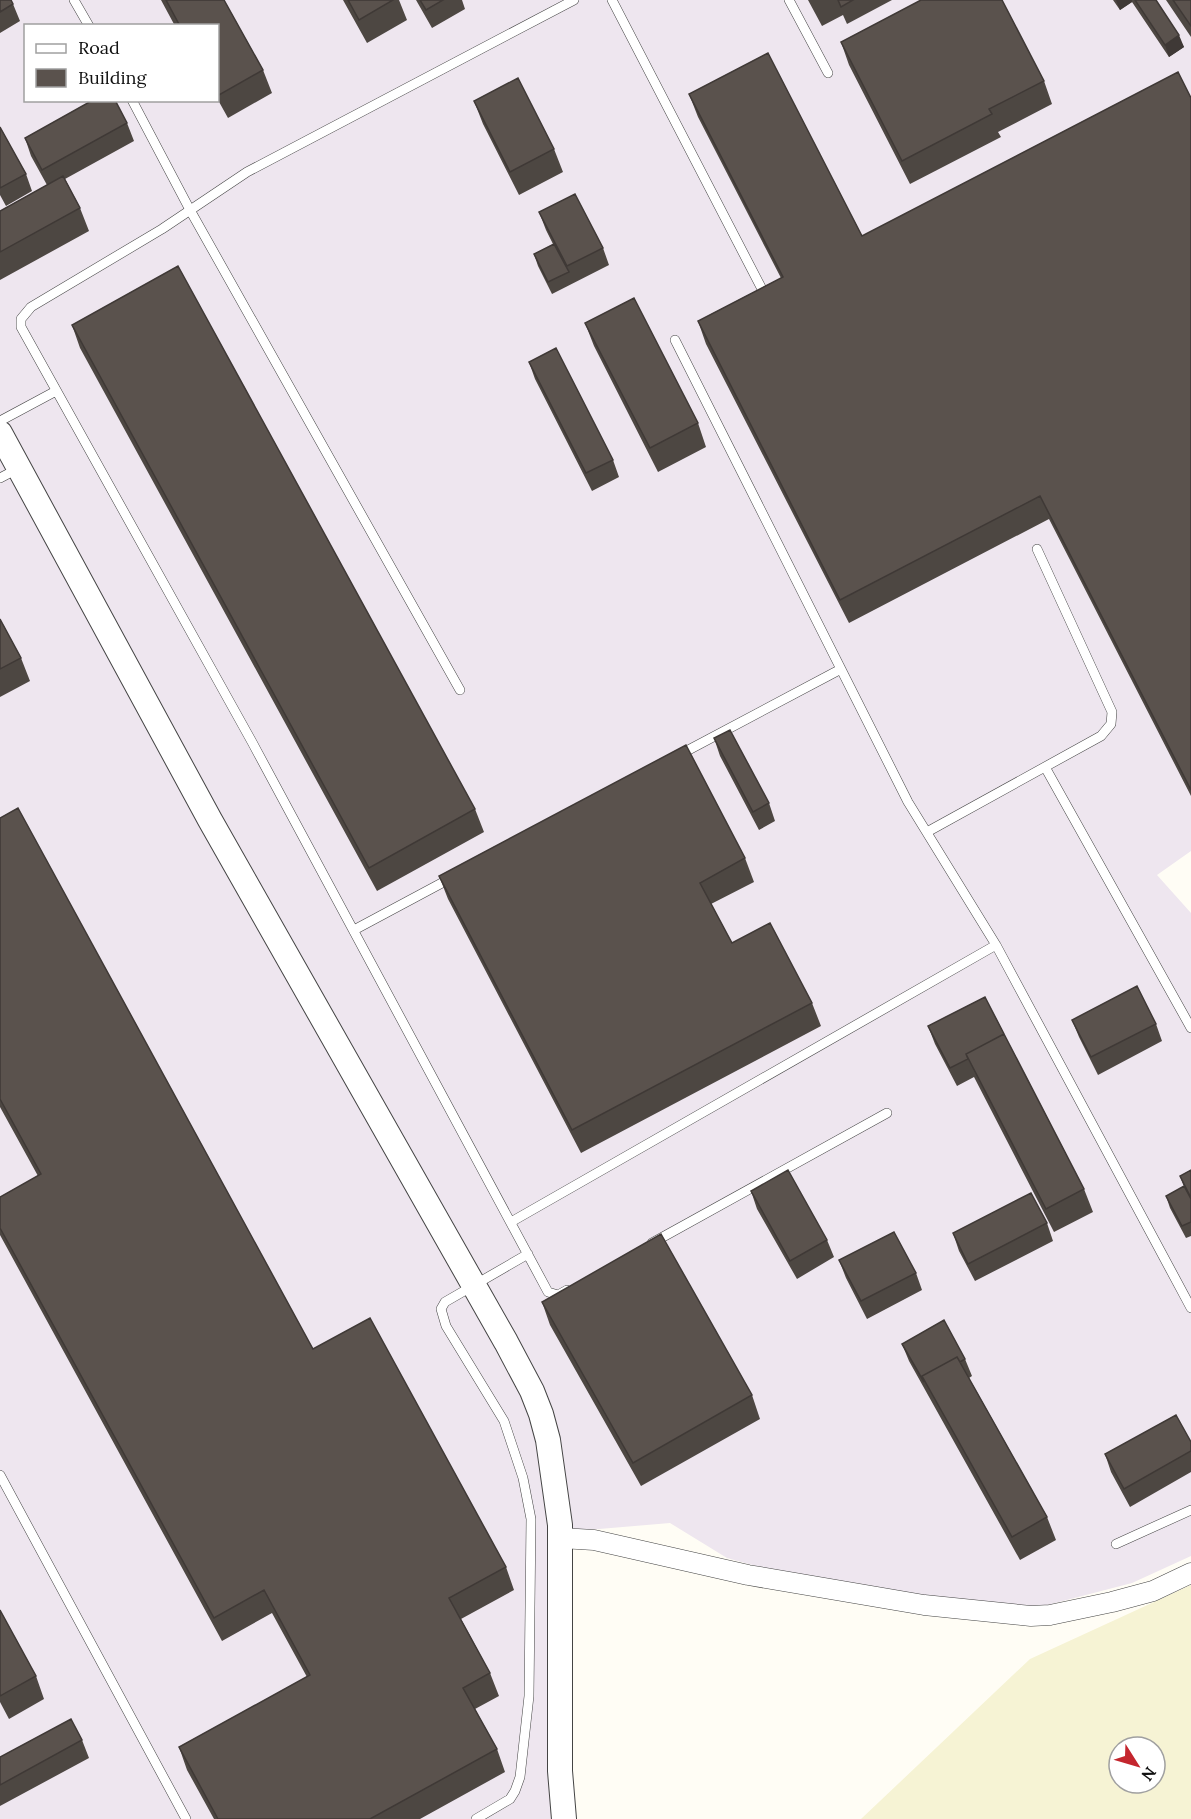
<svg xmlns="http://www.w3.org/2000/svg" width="1191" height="1819" font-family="Lora,serif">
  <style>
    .industrial { fill: #eee6ef; fill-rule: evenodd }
    .farmland { fill: #f6f3d4; fill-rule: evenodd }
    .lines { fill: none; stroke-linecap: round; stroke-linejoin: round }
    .service-casing { stroke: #444; stroke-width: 10 }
    .minor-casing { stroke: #444; stroke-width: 21 }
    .tertiary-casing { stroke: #444; stroke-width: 26 }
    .service { stroke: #fff; stroke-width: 9 }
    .minor { stroke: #fff; stroke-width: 20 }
    .tertiary { stroke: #fff; stroke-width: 24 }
    .wall { fill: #4d4742 }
    .shaded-wall { fill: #3f3936 }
    .building { fill: #5a524d; stroke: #3f3936; stroke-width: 1.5 }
  </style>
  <rect width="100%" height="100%" fill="#fffdf5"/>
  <path class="industrial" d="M0,0H1191V851L1157,875L1191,913V1556L1132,1583L1032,1609L867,1590L789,1575L727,1558L670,1523L552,1533L559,1819H0ZM26,26H218V100H26Z"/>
  <path class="farmland" d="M1191,1585V1819H861L1030,1659ZM1119,1747H1155V1783H1119Z"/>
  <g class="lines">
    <g class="service-casing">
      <path id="service" d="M74,0L89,26
        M612,0L764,293
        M789,0L828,73
        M132,100L190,210L460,690
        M675,340L908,802L996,945L1191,1308
        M0,421L56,391
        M0,478L19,468
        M679,755L841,669
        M1045,767L1191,1028
        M927,832L1101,736L1111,724L1112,712L1037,549
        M354,930L453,877
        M511,1222L996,945
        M652,1243L887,1113
        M567,1290L558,1295L548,1292L252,742L21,327V319L31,307L162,229L247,172L574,0
        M0,1475L186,1819
        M1116,1544L1191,1510
        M476,1819L510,1799L515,1791L520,1777L529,1696L531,1519L523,1478L504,1421L446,1326L441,1309L445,1302L528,1254"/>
    </g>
    <g class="minor-casing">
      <path id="minor" d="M561,1538L594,1540L748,1575L924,1605L1031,1616L1050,1615L1112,1602L1153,1591L1191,1573"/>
    </g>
    <g class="tertiary-casing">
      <path id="tertiary" d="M0,433L210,820L506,1342L532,1391L541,1414L548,1440L560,1525V1771L564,1819"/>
    </g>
    <use href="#service" class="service"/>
    <use href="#minor" class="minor"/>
    <use href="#tertiary" class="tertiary"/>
  </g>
  <path class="wall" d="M0,0L13,4L20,21L0,33Z
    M161,0H224L263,70L272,93L228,118L218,100V26H175Z
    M343,0H399L407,20L367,43Z
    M416,0H462L465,9L432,28Z
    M808,0H892L847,24L843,15L822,26Z
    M1113,0H1156L1184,47L1169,57L1132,2L1120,10Z
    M1166,0H1191V37Z
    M841,42L1044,81L1052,104L998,132L1001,137L910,184L849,65Z
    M689,94L862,236L1191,98V796L1049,519L849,623L706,344L698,321L781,278L698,117Z
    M474,101L554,149L563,172L519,195L483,124Z
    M127,123L134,141L65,179L80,208L89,231L0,280V211L47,185L31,156L25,138Z
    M0,127L26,174L32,191L6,206L0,195Z
    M539,212L603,248L609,265L552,294L538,266L534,254L553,244L546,230Z
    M585,323L698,423L706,447L658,472L594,346Z
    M72,325L475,809L484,832L377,891L80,348Z
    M529,362L613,460L619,477L592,491L535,379Z
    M0,619L21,658L30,681L0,697Z
    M714,738L769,803L775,821L759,830L720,756Z
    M0,818L313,1349L506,1567L514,1590L461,1619L490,1673L499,1696L475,1709L497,1749L505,1772L420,1819H214L187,1770L179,1747L307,1677L272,1613L222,1641L0,1235V1197L38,1176L0,1107Z
    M745,858L754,882L711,904L732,943L812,1003L821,1026L581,1153L448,899L439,876Z
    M985,997L1084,1189L1093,1212L1054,1232L974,1077L957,1086L935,1044L928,1026Z
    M1072,1020L1156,1024L1162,1041L1098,1075L1079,1037Z
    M1191,1170V1236L1186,1238L1170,1208L1166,1196L1184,1187L1180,1176Z
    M751,1191L827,1240L834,1257L797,1279L757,1209Z
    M1047,1223L1053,1241L975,1281L959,1251L953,1233Z
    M839,1260L916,1273L922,1290L867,1319L846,1278Z
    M542,1302L752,1395L760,1419L641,1486L550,1325Z
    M902,1344L965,1359L972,1376L969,1378L1047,1517L1056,1540L1020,1560L909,1361Z
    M1191,1442V1472L1130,1507L1111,1472L1105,1454Z
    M0,1610L36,1676L44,1699L9,1719L0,1702Z
    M82,1740L89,1758L0,1806V1757Z"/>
  <path class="shaded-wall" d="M1116,0H1132V2L1120,10Z
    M1179,35L1184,47L1169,57L1165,45Z"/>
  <path class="building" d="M0,0H11L13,4L0,12Z
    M166,0H224L263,70L219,95L218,92V26H180Z
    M348,0H393L359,20Z
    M420,0H443L426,10Z
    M838,0H853L841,7Z
    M921,0H1002L1044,81L989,109L992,114L902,161L841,42Z
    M1135,0H1156L1179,35L1165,45Z
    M1173,0H1191V26Z
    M768,53L862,236L1178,72L1191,98V790L1040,496L840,600L698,321L783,277L689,94Z
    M518,78L554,149L510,172L474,101Z
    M93,100H115L127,123L42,170L25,138Z
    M0,127L26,174L0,188Z
    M63,176L80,208L0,252V211Z
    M575,194L603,248L567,266L539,212Z
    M554,244L569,272L548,282L534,254Z
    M178,266L475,809L369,868L72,325Z
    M634,298L698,423L650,448L585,323Z
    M556,348L613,460L586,473L529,362Z
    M0,619L21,658L0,669Z
    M730,730L769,803L753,812L714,738Z
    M686,745L745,858L700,883L732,943L770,923L812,1003L572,1130L439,876Z
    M18,808L313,1349L370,1318L506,1567L449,1598L490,1673L463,1688L497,1749L370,1819H218L179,1747L310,1675L264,1590L214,1618L0,1228V1197L41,1174L0,1099V818Z
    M1137,986L1156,1024L1091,1057L1072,1020Z
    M985,997L1004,1034L966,1054L968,1059L950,1068L928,1026Z
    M1004,1034L1084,1189L1046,1209L966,1054Z
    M788,1170L827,1240L790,1261L751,1191Z
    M1191,1170V1198L1180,1176Z
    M1184,1186L1191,1199V1222L1182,1226L1166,1196Z
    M1031,1193L1047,1223L968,1264L953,1233Z
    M894,1232L916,1273L861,1301L839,1260Z
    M661,1234L752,1395L633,1463L542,1302Z
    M944,1320L965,1359L960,1362L957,1357L922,1376L924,1382L902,1344Z
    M957,1357L1047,1517L1012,1537L922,1376Z
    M1176,1415L1191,1442V1451L1124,1489L1105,1454Z
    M0,1610L36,1676L0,1696Z
    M71,1719L82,1740L0,1785V1757Z"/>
  <rect x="24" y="24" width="195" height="78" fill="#ffffff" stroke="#a0a0a0" stroke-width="1.5"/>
  <rect x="36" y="44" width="30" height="9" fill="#ffffff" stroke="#a0a0a0" stroke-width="1.5"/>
  <text x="78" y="54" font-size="18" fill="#111111">Road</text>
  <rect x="36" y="69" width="30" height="18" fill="#5a524d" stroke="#a0a0a0" stroke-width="1.5"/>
  <text x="78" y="84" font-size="18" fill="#111111">Building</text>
  <g transform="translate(1137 1765) rotate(127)"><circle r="28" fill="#ffffff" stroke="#a0a0a0" stroke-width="1.5"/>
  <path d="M0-4.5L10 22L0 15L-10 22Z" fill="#c4262e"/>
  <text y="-9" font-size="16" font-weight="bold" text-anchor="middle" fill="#111111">N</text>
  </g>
</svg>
